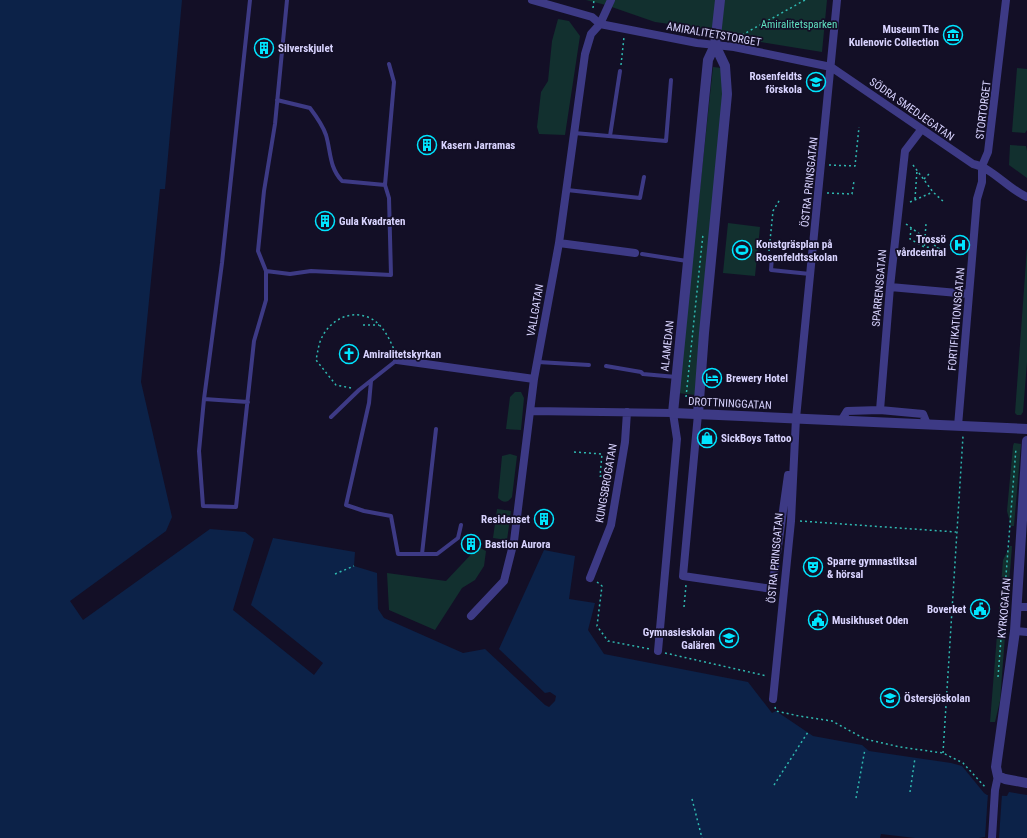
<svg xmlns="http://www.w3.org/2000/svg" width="1027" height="838" font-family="'Roboto Condensed',sans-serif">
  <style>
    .green { fill: #12302f }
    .water { fill: #0c2248 }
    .pier { fill: #130f26 }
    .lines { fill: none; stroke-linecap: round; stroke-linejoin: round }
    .path { stroke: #2fb8b0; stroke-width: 1.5; stroke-dasharray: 2 3; stroke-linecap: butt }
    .service { stroke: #3d3a85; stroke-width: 4 }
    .minor { stroke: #3d3a85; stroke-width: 8 }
    .tertiary { stroke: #3d3a85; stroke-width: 10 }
    .labels { text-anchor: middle; stroke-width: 3.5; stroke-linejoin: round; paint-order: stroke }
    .park-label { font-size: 11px; fill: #5fe0c0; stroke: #130f26 }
    .poi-label { font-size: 11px; font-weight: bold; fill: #d9d4ff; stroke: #130f26; text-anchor: start }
    .street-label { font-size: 11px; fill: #d9d4ff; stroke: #130f26 }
  </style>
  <rect width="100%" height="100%" fill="#130f26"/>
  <path class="green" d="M586,0H827L822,52L736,38L713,30L655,22L606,5Z
    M558,19L569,21L580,36L565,135L539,134L537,127L541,92L548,81L552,41Z
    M713,67L722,68V109L695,395L678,393Z
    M1017,68L1027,69V130L1025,133L1012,132Z
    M1010,145L1026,146L1027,151V178L1009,165Z
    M728,223L760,227L755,276L723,273Z
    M1027,248V362L1023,412L1021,415H1017L1015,413Z
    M515,392H521L524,398L521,430L506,429L510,397Z
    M1014,443L1021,444L1014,526H1011L1007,511L1013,446Z
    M510,454L517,456L512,497C508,503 503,503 498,498L502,456Z
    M497,509L511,511L507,540L493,538Z
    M1010,546H1012L1000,701L995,722H990L1003,560Z
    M478,547L486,551L484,566L475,580L462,588L435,630L389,610L387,573L446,581Z"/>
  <path class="water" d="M0,0H182L165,189H160L141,382L172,517L166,531L70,601L83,620L210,529L245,532L254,539L233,610L314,675L323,663L251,605L273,538L355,552L354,566L377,573L378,609L384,618L463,653L485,649L545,705L549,707L555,701L556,696L550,692L545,693L499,649L544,550L575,556L569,599L595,603L588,630L604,654L748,682L772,713L776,711L813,736L862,745L869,751L951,763L962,766L984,793L987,795L1007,796L1009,792L1027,795V838H992L984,837L979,838H915L881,834L880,838H0Z"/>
  <path class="pier" d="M988,793L1002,794L999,838H985Z"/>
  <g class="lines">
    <path class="path" d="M593,8L594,0
      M739,39L742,35L805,0
      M621,65L624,37
      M829,165L855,166L859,127
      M913,165L933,192L945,203
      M924,179L929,174
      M827,193L852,194L854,181
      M915,199L917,170
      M910,202L933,192
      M906,224L941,250
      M911,228L910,239L924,247L938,248
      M769,251L773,211L779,201
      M924,251L926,224
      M363,325H379
      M351,388L336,385L316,360C317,355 318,350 319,345C325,323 348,308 370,318C383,324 390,340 395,352
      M686,397L703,234
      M574,452L602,454L600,476L610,477
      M800,521L956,532
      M335,574L354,566
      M597,582L602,586L597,626L608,641L650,649
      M684,607L686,585
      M665,653L767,676
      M998,677L1016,448
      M775,707L776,711L799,716L832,721L865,739L900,747L943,753L963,763L986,788
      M943,753L963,436
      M774,785L808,732
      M910,792L915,758
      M856,798L865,749
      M692,799L702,838"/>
    <path class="service" d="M250,0L222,263L204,399L199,451L203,506L236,507L254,341L266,300V271L258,251L264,191L275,124L287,0
      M277,100L310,108C316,116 323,126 326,135C331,152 329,167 342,181L385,185L394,82L389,64
      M574,133L666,141L671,80
      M610,136L620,71
      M567,190L640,198L644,177
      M642,254L687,261
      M772,256L771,270L810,274
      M266,271L290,274L311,271L391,275L389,198L385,185
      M538,362L589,365
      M606,366L641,372L643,374L676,377
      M371,381L369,403L346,505L364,511L391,516L398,554H437L458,538L461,525
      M204,399L248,402
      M331,417L359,390L397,360
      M422,554L436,429"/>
    <path class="minor" d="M532,0L592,17L600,24L697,43L734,47L831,67L973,164C993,168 1008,189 1027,197
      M559,243L635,253
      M890,287L969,294
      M397,360L534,379
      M880,410L923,414L927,424
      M531,411L673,413L677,439L658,651
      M698,414L683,576L772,589L788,475
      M841,421L847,411L880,410L890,287L905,151L921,130
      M958,426L977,199L982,182V166L988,152L1006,0
      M590,578L611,525L625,442L627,412
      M1017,607H1027
      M471,616L504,581L514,541L534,379L559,243L585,54L591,34L600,24L611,0
      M1015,631L1027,632
      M773,699L791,521L796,418L837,0
      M992,838L995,790L998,776"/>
    <path class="tertiary" d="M720,0L715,45L708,60L673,413L1027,429
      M698,414L704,333L727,94L725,66L715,45
      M1027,441L1015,631L996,767L998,776L1005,779L1027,783"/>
  </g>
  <defs>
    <g id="museum-ring" transform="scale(1)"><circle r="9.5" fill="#130f26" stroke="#00e5ff" stroke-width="1.5"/><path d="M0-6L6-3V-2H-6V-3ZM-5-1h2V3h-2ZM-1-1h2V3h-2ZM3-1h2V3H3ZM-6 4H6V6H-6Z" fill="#00e5ff"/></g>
    <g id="building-ring" transform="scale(1)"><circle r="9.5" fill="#130f26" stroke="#00e5ff" stroke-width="1.5"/><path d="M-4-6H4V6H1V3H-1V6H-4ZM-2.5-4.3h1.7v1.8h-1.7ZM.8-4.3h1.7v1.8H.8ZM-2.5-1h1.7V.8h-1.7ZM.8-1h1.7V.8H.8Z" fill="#00e5ff"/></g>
    <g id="school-ring" transform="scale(1)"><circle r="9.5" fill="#130f26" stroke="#00e5ff" stroke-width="1.5"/><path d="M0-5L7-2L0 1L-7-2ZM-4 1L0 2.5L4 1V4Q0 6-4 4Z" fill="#00e5ff"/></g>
    <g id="hospital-ring" transform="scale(1)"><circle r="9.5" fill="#130f26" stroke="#00e5ff" stroke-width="1.5"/><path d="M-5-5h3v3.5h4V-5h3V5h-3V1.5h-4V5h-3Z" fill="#00e5ff"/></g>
    <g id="stadium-ring" transform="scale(1)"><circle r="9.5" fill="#130f26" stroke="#00e5ff" stroke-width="1.5"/><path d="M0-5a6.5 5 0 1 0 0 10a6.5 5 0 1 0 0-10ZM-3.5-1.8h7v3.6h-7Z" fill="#00e5ff"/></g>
    <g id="church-ring" transform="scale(1)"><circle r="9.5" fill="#130f26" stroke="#00e5ff" stroke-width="1.5"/><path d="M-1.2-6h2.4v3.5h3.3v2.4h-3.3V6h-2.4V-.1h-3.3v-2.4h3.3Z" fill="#00e5ff"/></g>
    <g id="hotel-ring" transform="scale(1)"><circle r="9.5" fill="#130f26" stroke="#00e5ff" stroke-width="1.5"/><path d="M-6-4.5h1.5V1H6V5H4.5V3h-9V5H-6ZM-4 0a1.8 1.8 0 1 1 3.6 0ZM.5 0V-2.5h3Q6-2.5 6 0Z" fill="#00e5ff"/></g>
    <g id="shop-ring" transform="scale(1)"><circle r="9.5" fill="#130f26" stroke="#00e5ff" stroke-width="1.5"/><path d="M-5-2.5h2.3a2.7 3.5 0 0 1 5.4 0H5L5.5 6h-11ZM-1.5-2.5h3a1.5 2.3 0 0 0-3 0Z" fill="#00e5ff"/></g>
    <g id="theatre-ring" transform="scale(1)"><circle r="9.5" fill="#130f26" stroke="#00e5ff" stroke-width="1.5"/><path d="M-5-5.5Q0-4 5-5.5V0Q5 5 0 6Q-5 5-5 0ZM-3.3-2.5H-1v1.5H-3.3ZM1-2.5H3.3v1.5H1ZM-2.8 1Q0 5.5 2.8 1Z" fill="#00e5ff"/></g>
    <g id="civic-ring" transform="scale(1)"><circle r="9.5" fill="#130f26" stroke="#00e5ff" stroke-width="1.5"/><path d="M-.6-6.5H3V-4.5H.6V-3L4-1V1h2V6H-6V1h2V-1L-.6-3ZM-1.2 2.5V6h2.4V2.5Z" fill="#00e5ff"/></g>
  </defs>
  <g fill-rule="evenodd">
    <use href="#museum-ring" x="953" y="35"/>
    <use href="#building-ring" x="264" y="48"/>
    <use href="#school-ring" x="816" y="82"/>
    <use href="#building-ring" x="427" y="145"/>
    <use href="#building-ring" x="325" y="221"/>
    <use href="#hospital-ring" x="960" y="245"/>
    <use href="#stadium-ring" x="742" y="250"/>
    <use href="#church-ring" x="349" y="354"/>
    <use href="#hotel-ring" x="712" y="378"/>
    <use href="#shop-ring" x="707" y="438"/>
    <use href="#building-ring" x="544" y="519"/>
    <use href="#building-ring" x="471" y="544"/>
    <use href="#theatre-ring" x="813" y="567"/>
    <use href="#civic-ring" x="980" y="609"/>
    <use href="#civic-ring" x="818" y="620"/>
    <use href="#school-ring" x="729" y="638"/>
    <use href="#school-ring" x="890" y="698"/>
  </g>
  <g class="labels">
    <g class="park-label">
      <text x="799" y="28">Amiralitetsparken</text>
    </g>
    <g class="poi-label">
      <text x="939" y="33" text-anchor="end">Museum The<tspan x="939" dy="13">Kulenovic Collection</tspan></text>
      <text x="278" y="52">Silverskjulet</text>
      <text x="802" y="80" text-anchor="end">Rosenfeldts<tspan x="802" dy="13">förskola</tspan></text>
      <text x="441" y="149">Kasern Jarramas</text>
      <text x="339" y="225">Gula Kvadraten</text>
      <text x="946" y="243" text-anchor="end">Trossö<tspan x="946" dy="13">vårdcentral</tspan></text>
      <text x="756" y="248">Konstgräsplan på<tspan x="756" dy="13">Rosenfeldtsskolan</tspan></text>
      <text x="363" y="358">Amiralitetskyrkan</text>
      <text x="726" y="382">Brewery Hotel</text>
      <text x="721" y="442">SickBoys Tattoo</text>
      <text x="530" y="523" text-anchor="end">Residenset</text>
      <text x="485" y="548">Bastion Aurora</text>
      <text x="827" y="565">Sparre gymnastiksal<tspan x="827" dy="13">&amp; hörsal</tspan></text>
      <text x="966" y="613" text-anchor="end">Boverket</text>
      <text x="832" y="624">Musikhuset Oden</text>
      <text x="715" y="636" text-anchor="end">Gymnasieskolan<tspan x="715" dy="13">Galären</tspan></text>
      <text x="904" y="702">Östersjöskolan</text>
    </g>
    <g class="street-label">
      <text transform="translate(714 34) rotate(10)" y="4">AMIRALITETSTORGET</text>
      <text transform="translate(912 109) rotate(35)" y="4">SÖDRA SMEDJEGATAN</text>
      <text transform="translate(983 110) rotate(-83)" y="4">STORTORGET</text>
      <text transform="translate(809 182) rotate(-84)" y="4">ÖSTRA PRINSGATAN</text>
      <text transform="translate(879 288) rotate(-85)" y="4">SPARRENSGATAN</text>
      <text transform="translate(535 310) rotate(-80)" y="4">VALLGATAN</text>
      <text transform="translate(956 319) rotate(-85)" y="4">FORTIFIKATIONSGATAN</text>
      <text transform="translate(667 346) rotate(-84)" y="4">ALAMEDAN</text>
      <text transform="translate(730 403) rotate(3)" y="4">DROTTNINGGATAN</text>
      <text transform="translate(606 483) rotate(-80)" y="4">KUNGSBROGATAN</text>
      <text transform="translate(775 558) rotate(-85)" y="4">ÖSTRA PRINSGATAN</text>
      <text transform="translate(1004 608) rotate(-85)" y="4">KYRKOGATAN</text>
    </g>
  </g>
</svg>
